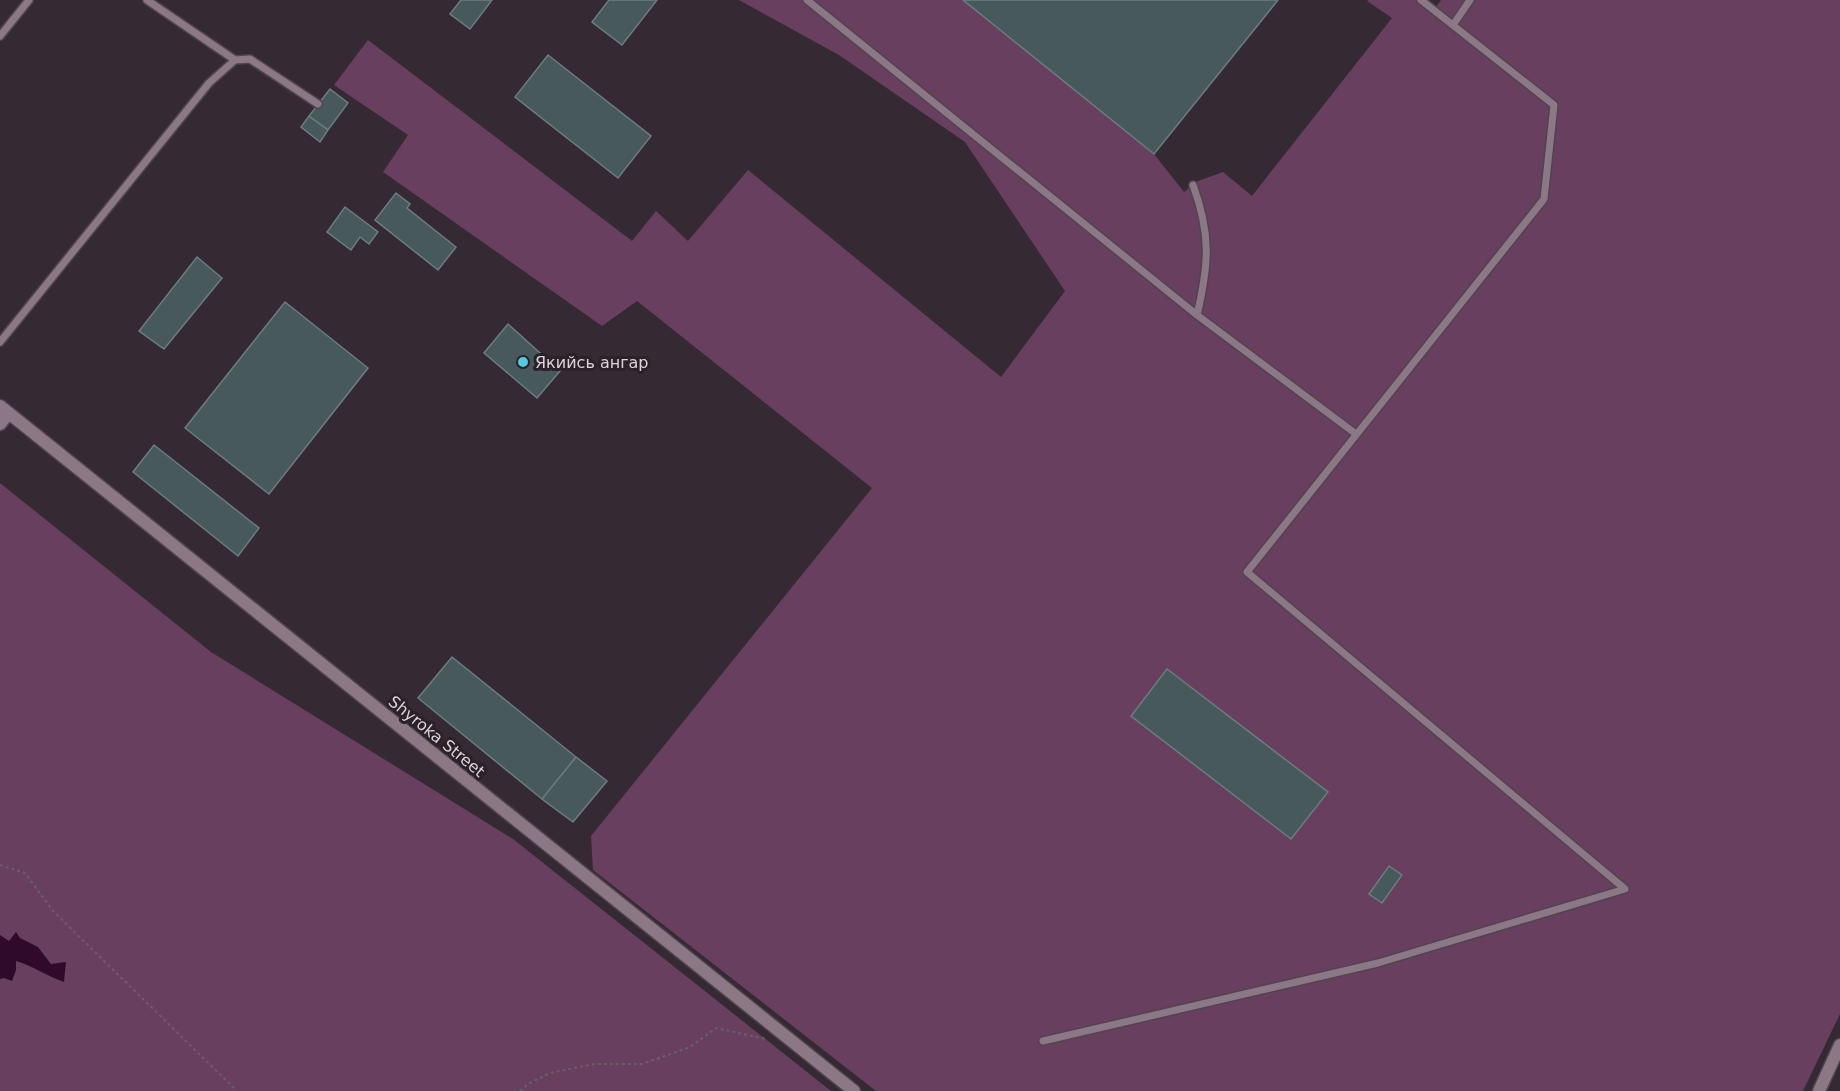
<svg xmlns="http://www.w3.org/2000/svg" width="1840" height="1091" font-family="'DejaVu Sans',sans-serif">
  <style>
    .green { fill: #683f5f }
    .water { fill: #300a2a }
    .building { fill: #48595c; stroke: #6b7d80; stroke-width: 1.5 }
    .lines { fill: none; stroke-linecap: round; stroke-linejoin: round }
    .lane-casing { stroke: #50454e; stroke-width: 10 }
    .street-casing { stroke: #50454e; stroke-width: 15 }
    .path { stroke: #695f67; stroke-width: 2; stroke-dasharray: 3 3; stroke-linecap: butt }
    .lane { stroke: #8c7786; stroke-width: 7 }
    .street { stroke: #8c7786; stroke-width: 12 }
    .poi-dot { fill: #56c9e0; stroke: #2b2129; stroke-width: 2 }
    .labels { text-anchor: middle; stroke-width: 6; stroke-linejoin: round; paint-order: stroke }
    .poi-label { font-size: 16px; fill: #dcd4da; stroke: #2b2129; text-anchor: start }
    .street-label { font-size: 16px; fill: #dcd4da; stroke: #2b2129 }
  </style>
  <rect width="100%" height="100%" fill="#352a33"/>
  <path class="green" d="M739,0H963L1154,154L1184,192L1198,181L1223,172L1252,196L1392,18L1367,1L1369,0H1421L1434,10L1441,0H1840V1014L1803,1091H876L593,870L591,836L872,488L637,301L602,326L383,172L408,135L334,85L368,40L632,241L656,211L688,241L748,170L1001,377L1065,291L965,142L839,55Z
    M0,483L211,652L513,839L831,1091H0Z"/>
  <path class="water" d="M16,932L20,938L38,947L51,964L66,962L64,982C47,976 33,966 16,961V970L12,981L4,978L0,979V935L9,941Z"/>
  <path class="building" d="M461,0H492L470,29L450,14Z
    M609,0H657L622,45L592,22Z
    M963,0H1278L1154,154Z
    M548,55L651,136L618,178L515,97Z
    M330,89L348,103L328,130L309,116Z
    M309,116L328,130L320,142L301,127Z
    M396,193L410,204L407,208L456,247L438,270L375,220Z
    M345,207L378,232L369,244L360,237L351,250L327,232Z
    M197,257L222,278L164,349L139,331Z
    M285,302L368,368L269,494L185,428Z
    M508,324L560,371L537,398L484,353Z
    M154,445L259,528L238,556L133,472Z
    M452,657L576,757L542,799L418,698Z
    M1167,669L1328,792L1291,839L1131,716Z
    M576,757L607,781L573,822L542,799Z
    M1389,866L1402,875L1382,903L1369,894Z"/>
  <g class="lines">
    <g class="lane-casing">
      <path id="lane" d="M147,0L235,60
        M807,0L1197,315L1356,434
        M1453,25L1470,0
        M0,36L29,0
        M1193,185C1211,234 1209,264 1197,315
        M0,342L209,83L235,60L250,59L318,104
        M1043,1041L1378,963L1625,889L1247,572L1544,199L1554,105L1421,0"/>
    </g>
    <g class="street-casing">
      <path id="street" d="M0,406L854,1091
        M0,424L9,413
        M1819,1091L1840,1045"/>
    </g>
    <path class="path" d="M0,865L25,873L53,911L237,1091
      M520,1091L528,1084L550,1073L594,1064H642L690,1047L716,1028L766,1039"/>
    <use href="#lane" class="lane"/>
    <use href="#street" class="street"/>
  </g>
  <circle class="poi-dot" cx="523" cy="362" r="6"/>
  <g class="labels">
    <g class="poi-label">
      <text x="535" y="368">Якийсь ангар</text>
    </g>
    <g class="street-label">
      <text transform="translate(437 736) rotate(39)" y="6">Shyroka Street</text>
    </g>
  </g>
</svg>
